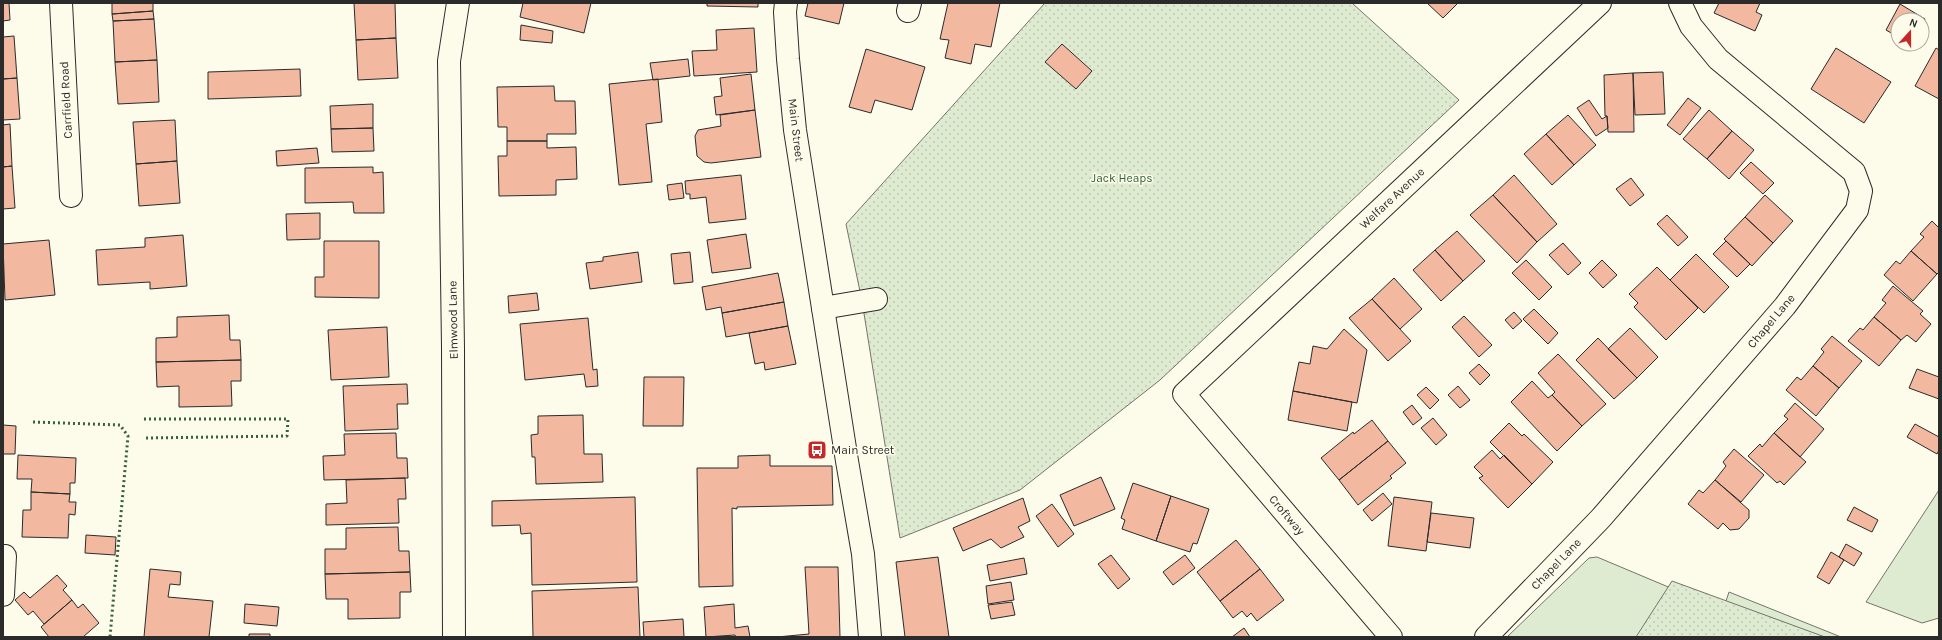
<svg xmlns="http://www.w3.org/2000/svg" width="1942" height="640" font-family="Karla,sans-serif">
  <style>
    .green { fill: #deebd1; stroke: #74746e }
    .park { fill: url(#park-dots); stroke: #74746e }
    .building { fill: #f2b8a0; stroke: #2b2b2b }
    .lines { fill: none; stroke-linecap: round; stroke-linejoin: round }
    .pedestrian-casing { stroke: #2b2b2b; stroke-width: 24 }
    .minor-casing { stroke: #2b2b2b; stroke-width: 24 }
    .tertiary-casing { stroke: #2b2b2b; stroke-width: 24 }
    .pedestrian { stroke: #fdfbea; stroke-width: 22 }
    .minor { stroke: #fdfbea; stroke-width: 22 }
    .tertiary { stroke: #fdfbea; stroke-width: 22 }
    .hedge { stroke: #34623c; stroke-width: 3; stroke-dasharray: 2 3; stroke-linecap: butt }
    .labels { text-anchor: middle; stroke-width: 3; stroke-linejoin: round; paint-order: stroke }
    .street-label { font-size: 12px; fill: #2b2b2b; stroke: #fdfbea }
    .park-label { font-size: 12px; fill: #34623c; stroke: #fdfbea }
    .poi-label { font-size: 12px; fill: #2b2b2b; stroke: #fdfbea; text-anchor: start }
  </style>
  <defs>
    <pattern id="park-dots" width="8" height="8" patternUnits="userSpaceOnUse"><rect width="8" height="8" fill="#deebd1"/><path d="M2 2h.1M6 6h.1" fill="none" stroke="#bfcab4" stroke-width="1.8" stroke-linecap="round"/></pattern>
  </defs>
  <rect width="100%" height="100%" fill="#fdfbea"/>
  <path class="green" d="M1939,490V618L1922,623L1866,602Z
    M1597,557L1723,610L1729,592L1841,637H1507L1589,558Z"/>
  <path class="park" d="M1045,3H1352L1459,100L1160,380L1020,490L900,538L862,301L846,224Z
    M1672,581L1825,637H1636Z"/>
  <path class="building" d="M3,3H9L10,20L3,21Z
    M112,3H153V11L112,14Z
    M354,3H395L396,38L356,40Z
    M523,3H591L584,33L520,17Z
    M707,3H758V7L707,6Z
    M808,3H844L839,24L805,16Z
    M948,3H1000L991,47L975,44L971,64L945,58L949,40L940,39Z
    M1427,3H1458L1443,18Z
    M1719,3H1760L1756,12L1762,15L1755,31L1714,13Z
    M1900,4L1925,19L1922,25V20H1898V37L1886,30Z
    M153,11L154,19L113,21L112,14Z
    M154,19L157,60L115,62L113,21Z
    M521,25L553,31L552,43L520,40Z
    M754,28L757,72L694,76L692,51L717,50L716,30Z
    M14,36L17,78L3,79V37Z
    M396,38L398,78L358,80L356,40Z
    M1062,44L1092,71L1076,89L1045,62Z
    M1836,48L1891,82L1864,123L1811,89Z
    M1936,48L1939,50V99L1915,86Z
    M866,49L925,67L912,110L875,100L871,113L849,107Z
    M688,59L690,76L653,80L650,63Z
    M157,60L159,102L118,104L115,62Z
    M300,69L301,96L208,99V72Z
    M1663,72L1665,114L1635,115L1633,73Z
    M1633,73L1634,132H1608L1607,116H1605L1604,75Z
    M751,74L755,110L716,115L714,97L722,96L720,78Z
    M17,78L20,119L3,120V79Z
    M658,79L662,122L646,124L652,182L619,185L609,84Z
    M554,86L555,101H575L576,134H547V141H507V127H498L497,87Z
    M1688,98L1701,108L1680,135L1667,125Z
    M1589,100L1602,119L1607,116L1608,128L1596,136L1577,108Z
    M373,104V128L331,129L330,106Z
    M755,110L761,157L711,163L704,162L697,156L695,136L698,130L721,126L720,115Z
    M1709,110L1732,131L1707,159L1683,139Z
    M1568,115L1596,145L1574,165L1546,134Z
    M175,120L177,161L136,164L133,122Z
    M10,124L12,166L3,167V125Z
    M373,128L374,151L332,152L331,129Z
    M1732,131L1754,150L1729,179L1707,159Z
    M1546,134L1574,165L1552,185L1524,154Z
    M507,141H547V148L576,147L577,179L556,180V195L499,196L498,156H507Z
    M317,148L319,163L277,166L276,151Z
    M177,161L180,203L139,206L136,164Z
    M1751,162L1774,183L1763,194L1740,173Z
    M12,166L15,208L3,209V167Z
    M373,167V173L383,172L384,213H354L353,202L305,203V168Z
    M741,175L746,219L709,223L706,197L690,199V194H686L685,181Z
    M1514,175L1557,224L1537,242L1493,195Z
    M1631,178L1644,195L1630,206L1616,189Z
    M682,183L684,198L669,200L667,185Z
    M1493,195L1537,242L1517,263L1470,215Z
    M1765,195L1793,221L1773,243L1745,217Z
    M320,213V239L287,240L286,214Z
    M1667,215L1688,237L1678,246L1657,224Z
    M1745,217L1773,243L1752,266L1724,239Z
    M1932,221L1939,228V272L1937,274L1911,251L1924,237L1920,234Z
    M1457,231L1485,261L1463,281L1435,250Z
    M746,234L751,268L712,273L707,240Z
    M183,235L187,286L150,289V282L98,285L96,250L145,247V238Z
    M49,240L55,295L5,300L3,244Z
    M324,241H379V298L315,297V277H324Z
    M1726,241L1750,264L1737,277L1713,254Z
    M1563,243L1581,263L1568,275L1549,255Z
    M1435,250L1463,281L1441,301L1413,270Z
    M1911,251L1937,274L1913,301L1884,275L1896,261L1900,264Z
    M638,252L642,282L590,289L586,263L603,261V257Z
    M690,252L693,282L674,284L671,254Z
    M1696,254L1729,287L1704,313L1670,280Z
    M1526,260L1552,287L1539,300L1512,273Z
    M1602,260L1617,275L1603,288L1589,273Z
    M1657,267L1698,308L1666,340L1634,307L1638,303L1629,294Z
    M778,273L784,302L722,313L721,307L706,310L702,287Z
    M1394,278L1422,309L1400,329L1372,299Z
    M1893,286L1923,311L1920,314L1931,324L1916,342L1907,335L1901,340L1874,317L1886,303L1882,300Z
    M537,293L539,310L509,313L508,296Z
    M1372,299L1411,341L1388,361L1349,318Z
    M784,302L788,326L726,337L722,313Z
    M1534,309L1558,333L1548,344L1523,319Z
    M1514,312L1522,321L1513,329L1505,320Z
    M229,315L230,340H240L241,360L156,362V338L177,337V317Z
    M1464,316L1492,345L1479,357L1452,327Z
    M1874,317L1901,340L1879,366L1848,341L1860,328L1863,330Z
    M588,318L593,370L597,369L598,386L586,387L584,374L525,380L520,324Z
    M788,326L796,364L765,370L764,362L755,364L749,333Z
    M387,327L389,377L331,380L328,330Z
    M1630,328L1658,357L1637,378L1608,349Z
    M1344,329L1367,350L1357,403L1293,391L1299,362L1310,364L1313,346L1327,349Z
    M1832,336L1862,361L1839,388L1813,366L1824,352L1821,349Z
    M1598,338L1637,378L1614,399L1576,360Z
    M1558,354L1606,404L1582,426L1552,395L1555,392L1538,373Z
    M241,360V381H231L232,406L179,407V386L157,387L156,362Z
    M1479,364L1490,375L1480,385L1469,373Z
    M1813,366L1839,388L1816,416L1786,390L1797,377L1801,380Z
    M1917,369L1939,377V399L1909,388Z
    M644,377H684L683,426H643Z
    M1532,381L1548,398L1552,395L1582,426L1557,451L1511,402Z
    M407,384L408,404H397L398,429L345,431L343,386Z
    M1458,386L1470,400L1460,408L1448,395Z
    M1426,387L1439,400L1430,409L1417,395Z
    M1293,391L1352,402L1347,431L1288,420Z
    M1795,403L1824,429L1800,457L1774,433L1788,419L1784,416Z
    M1412,405L1422,418L1413,425L1403,412Z
    M583,415L584,454H602L603,482L536,484L535,457H532L531,435L538,434V416Z
    M1433,418L1447,435L1436,445L1421,428Z
    M1372,420L1388,441L1339,480L1321,458L1353,432L1354,434Z
    M1509,423L1522,436L1524,434L1553,462L1532,484L1490,442Z
    M1915,424L1939,437V450L1937,454L1907,437Z
    M3,425L16,426L15,454H3Z
    M396,433L397,458H407L408,478L324,480L323,456L345,455L344,434Z
    M1774,433L1806,462L1784,485L1780,481L1777,483L1748,456L1760,444L1762,447Z
    M1388,441L1406,463L1390,476L1392,478L1358,505L1339,480Z
    M1734,449L1764,475L1741,502L1715,480L1726,466L1723,462Z
    M1492,450L1500,459L1504,455L1532,484L1508,508L1479,478L1483,476L1474,467Z
    M18,455L76,458L75,483H70V494L31,492L32,479H17Z
    M770,455V466H832L833,505L737,507V509L732,508L733,586L699,587L697,468H738V456Z
    M1101,477L1115,509L1074,526L1060,495Z
    M405,478L406,499H398L399,523L326,525V504L347,503L346,480Z
    M1715,480L1749,510V518L1739,529L1730,530L1723,523L1718,529L1688,504L1699,490L1703,493Z
    M1133,483L1171,496L1156,541L1122,529L1125,520L1121,518Z
    M31,492L70,494L69,502H76L75,515L69,514L68,538L22,537L23,510H31Z
    M1383,493L1392,504L1372,521L1363,510Z
    M1171,496L1209,509L1197,544L1193,543L1190,552L1156,541Z
    M635,497L637,582L532,585L531,533L521,534L520,525L492,526V501Z
    M1394,497L1432,502L1426,551L1388,546Z
    M1023,498L1030,521L1018,527L1024,537L1001,548L991,539L963,551L953,528Z
    M1052,504L1074,534L1058,547L1036,516Z
    M1854,507L1878,520L1872,532L1847,520Z
    M1431,513L1474,518L1470,548L1427,542Z
    M398,527L399,551H409L410,572L325,574V549H346V528Z
    M86,535L116,537L115,555L85,553Z
    M1236,540L1260,569L1220,601L1197,572Z
    M1846,544L1862,553L1854,566L1839,557Z
    M1831,552L1844,560L1829,584L1817,577Z
    M1111,555L1130,579L1118,589L1098,564Z
    M1185,555L1195,568L1173,585L1163,572Z
    M938,557L949,637H905L896,562Z
    M1024,558L1027,574L990,581L987,565Z
    M805,567H838L840,637H777L809,634Z
    M150,569L181,572L180,585L170,584L168,597L213,601L209,637H144Z
    M1260,569L1284,600L1257,621L1251,613L1247,617L1242,611L1233,618L1220,601Z
    M410,572L411,592H400V618L348,619V599H326L325,574Z
    M57,575L67,586L63,590L72,600L44,624L33,611L28,615L15,600L24,592L30,598Z
    M1011,582L1014,600L988,604L986,586Z
    M638,587L640,637H533L532,591Z
    M72,600L78,608L83,604L99,623L83,637H49L41,627Z
    M1012,602L1015,615L991,619L988,605Z
    M245,604L279,607L277,626L244,623Z
    M734,604L735,628L748,626L750,637H736L735,635L706,637L704,607Z
    M683,619L684,637H644L643,622Z
    M1244,628L1250,637H1232Z
    M249,634H270V637H249Z"/>
  <g class="lines">
    <g class="pedestrian-casing">
      <path id="pedestrian" d="M823,308L876,299"/>
    </g>
    <g class="minor-casing">
      <path id="minor" d="M61,3L71,196
        M908,11L910,3
        M3,595L5,556
        M454,637L453,348L449,61L458,3
        M1391,637L1184,394L1600,3
        M1486,637L1601,518L1785,306L1857,210L1861,191L1854,172L1718,59L1691,26L1680,3"/>
    </g>
    <g class="tertiary-casing">
      <path id="tertiary" d="M786,3L785,12L788,59L795,130L847,461L863,554L870,637"/>
    </g>
    <use href="#pedestrian" class="pedestrian"/>
    <use href="#minor" class="minor"/>
    <use href="#tertiary" class="tertiary"/>
    <path class="hedge" d="M144,419H288L287,436L146,438
      M33,422L120,425L128,436L110,637"/>
  </g>
  <defs>
    <g id="bus-square" transform="scale(1)"><rect x="-9" y="-9" width="18" height="18" rx="4" fill="#c62828" stroke="#fdfbea"/><path d="M-5-6H5V4H4V6H2V4H-2V6H-4V4H-5ZM-3.5-4V0h7V-4ZM-3.5 1.2v1.5H-2V1.2ZM2 1.2v1.5H3.5V1.2Z" fill="#fff"/></g>
  </defs>
  <g fill-rule="evenodd">
    <use href="#bus-square" x="817" y="450"/>
  </g>
  <g class="labels">
    <g class="street-label">
      <text transform="translate(66 100) rotate(-93)" y="4">Carrfield Road</text>
      <text transform="translate(796 130) rotate(83)" y="4">Main Street</text>
      <text transform="translate(1392 198) rotate(-43)" y="4">Welfare Avenue</text>
      <text transform="translate(453 320) rotate(-91)" y="4">Elmwood Lane</text>
      <text transform="translate(1771 321) rotate(-50)" y="4">Chapel Lane</text>
      <text transform="translate(1287 515) rotate(50)" y="4">Croftway</text>
      <text transform="translate(1556 564) rotate(-46)" y="4">Chapel Lane</text>
    </g>
    <g class="park-label">
      <text x="1122" y="182">Jack Heaps</text>
    </g>
    <g class="poi-label">
      <text x="831" y="454">Main Street</text>
    </g>
  </g>
  <rect width="1942" height="640" fill="none" stroke="#2b2b2b" stroke-width="8"/>
  <g transform="translate(1910 32) rotate(21)"><circle r="19" fill="#fdfbea" stroke="#a9a89e"/>
  <path d="M0-3L7 15L0 10L-7 15Z" fill="#c62828"/>
  <text y="-6" font-size="11" font-weight="bold" text-anchor="middle" fill="#2b2b2b">N</text>
  </g>
</svg>
